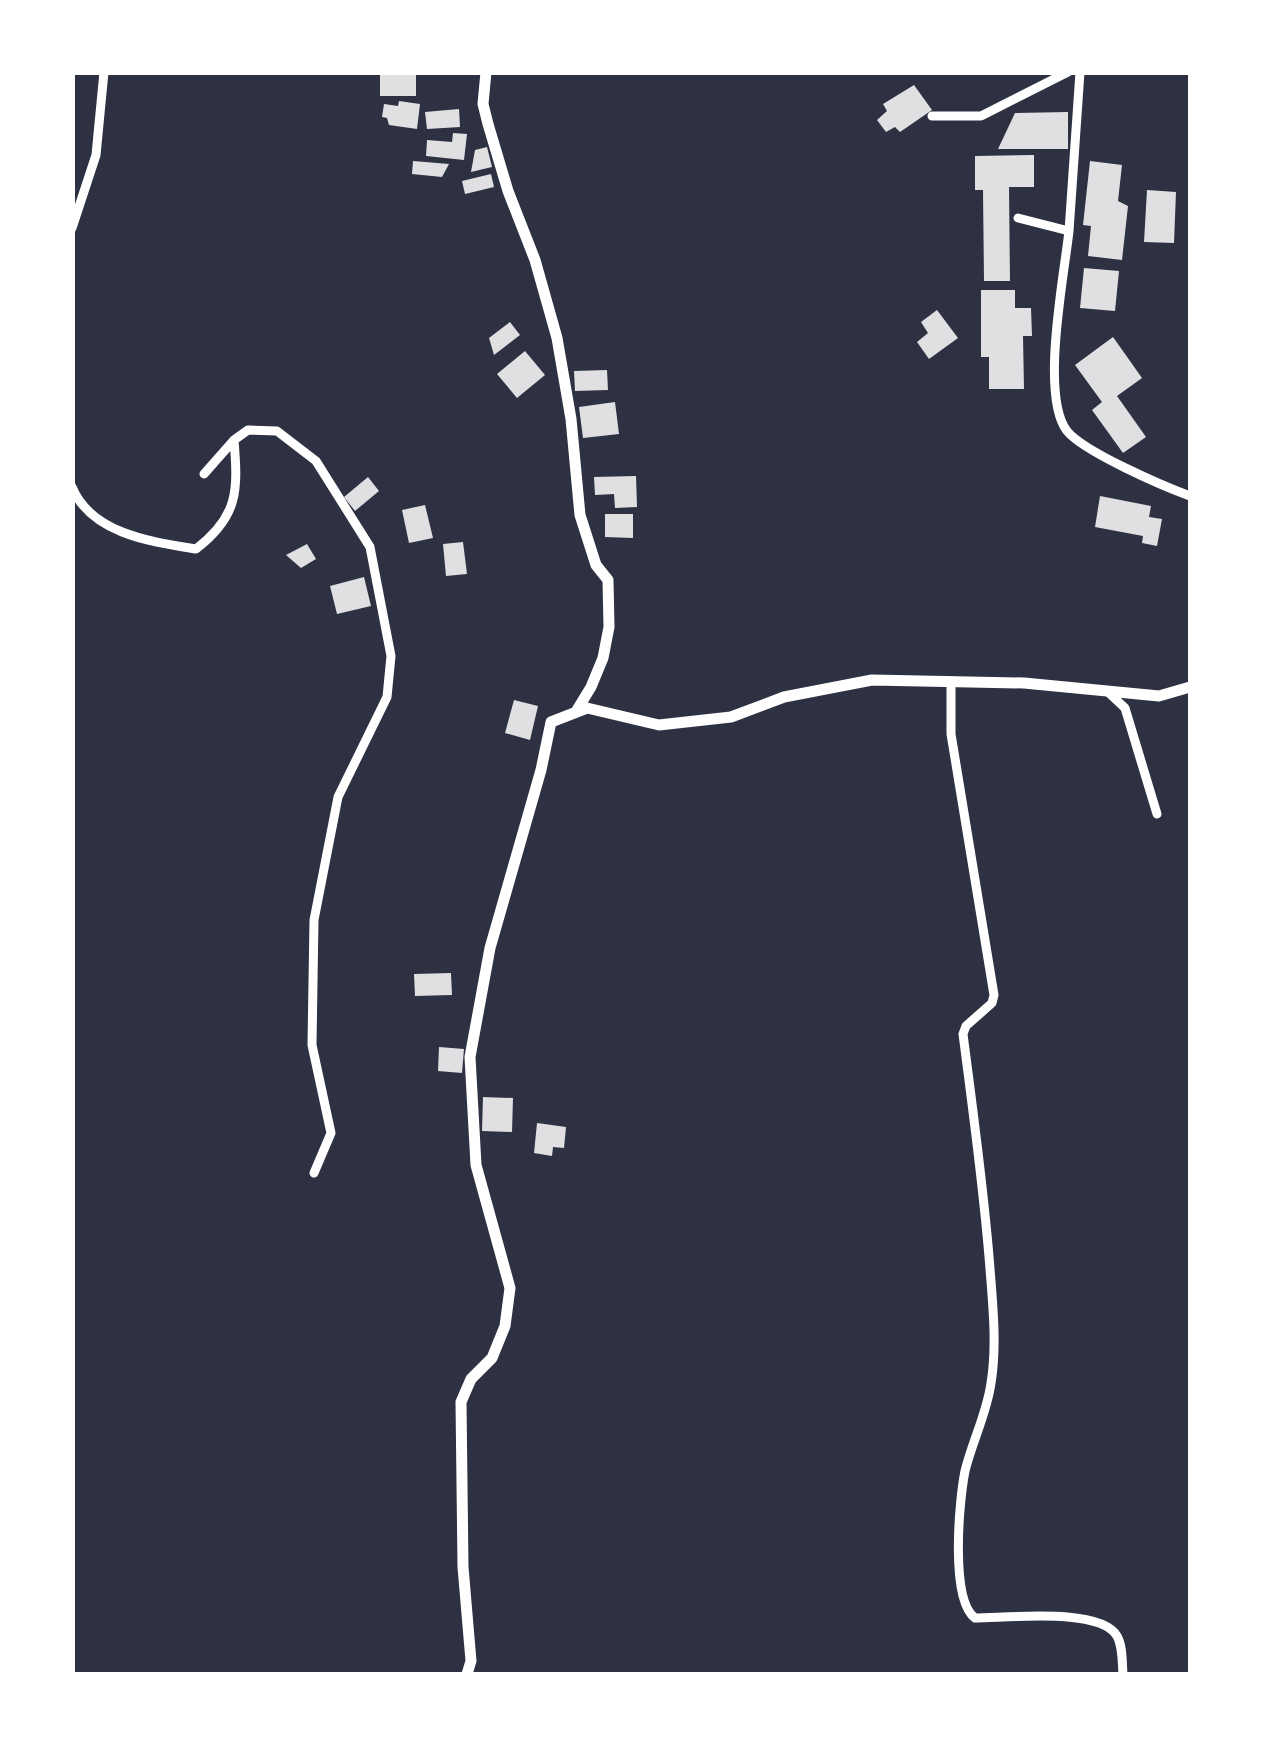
<svg xmlns="http://www.w3.org/2000/svg" width="1263" height="1747" font-family="'Nunito Sans',sans-serif">
  <style>
    .building { fill: #e0e0e3 }
    .lines { fill: none; stroke-linecap: round; stroke-linejoin: round }
    .minor { stroke: #fff; stroke-width: 9 }
    .tertiary { stroke: #fff; stroke-width: 11 }
  </style>
  <rect width="100%" height="100%" fill="#2d3142"/>
  <path class="building" d="M380,74H416V96H380Z
    M914,85L932,110L900,132L895,127L886,132L877,120L887,111L883,104Z
    M399,101L420,104L417,129L389,125L387,118L382,117L384,104L398,106Z
    M459,109L460,127L427,129L425,112Z
    M1068,112V149H998L1015,113Z
    M453,133L467,134L464,160L426,156L427,140L452,142Z
    M487,147L492,167L471,172L475,150Z
    M1034,155V187H1009L1010,281H984L983,190H975V156Z
    M413,161L449,164L442,177L412,174Z
    M1090,161L1122,165L1118,201L1128,206L1122,260L1088,256L1091,226L1083,225Z
    M491,174L494,187L465,194L462,181Z
    M1147,190L1176,192L1174,243L1144,242Z
    M1084,268L1119,271L1115,311L1080,308Z
    M981,290H1015V308H1031L1032,336H1023L1024,389H989V357H981Z
    M937,310L958,338L929,359L917,342L928,333L921,322Z
    M510,322L520,335L494,355L489,338Z
    M1113,337L1142,378L1117,396L1146,437L1123,453L1092,410L1102,402L1075,365Z
    M525,351L545,375L517,398L497,374Z
    M607,370L608,390L575,391L574,371Z
    M615,402L619,434L583,438L579,407Z
    M636,476L637,507L615,508L614,494L595,495L594,477Z
    M368,477L379,491L355,511L344,497Z
    M1100,496L1151,506L1149,517L1162,519L1157,546L1142,543L1143,536L1095,527Z
    M425,505L433,538L409,543L402,510Z
    M605,514H633V538L605,537Z
    M463,542L467,574L446,576L443,544Z
    M307,544L316,559L301,568L286,555Z
    M364,577L371,606L337,614L330,586Z
    M514,700L538,706L530,740L505,733Z
    M451,973L452,995L415,996L414,974Z
    M439,1047L464,1049L462,1073L438,1071Z
    M483,1097L513,1098L512,1132L482,1131Z
    M537,1123L566,1127L564,1148L553,1147L552,1156L534,1153Z"/>
  <g class="lines">
    <path class="minor" d="M932,116H981L1068,72
      M1018,218L1069,231L1080,72
      M72,228L96,155L104,72
      M1069,231C1064,277 1040,396 1067,431C1084,452 1163,486 1190,496
      M204,474L234,440L248,430L277,431L316,461L370,547L391,656L387,697L338,797L314,920L312,1045L331,1133L314,1173
      M72,487C91,534 152,542 196,549C239,516 238,490 234,440
      M951,681V734L994,995L992,1003L966,1026L963,1034C973,1112 984,1190 990,1269C993,1306 997,1347 991,1383C987,1413 972,1442 965,1471C959,1501 950,1600 975,1618C1007,1618 1100,1607 1117,1636C1123,1646 1122,1663 1123,1674
      M1109,693L1125,708L1157,814"/>
    <path class="tertiary" d="M486,72L483,104L488,124L508,191L535,260L557,338L571,419L580,515L596,565L608,580L609,627L603,658L591,687L577,710
      M467,1674L471,1661L463,1567L461,1402L471,1379L492,1358L505,1326L510,1288L476,1165L470,1057L490,948L541,770L551,722L587,708L659,725L731,717L784,697L872,680L1024,683L1159,696L1190,687"/>
  </g>
  <rect width="1263" height="1747" fill="none" stroke="#ffffff" stroke-width="150"/>
</svg>
